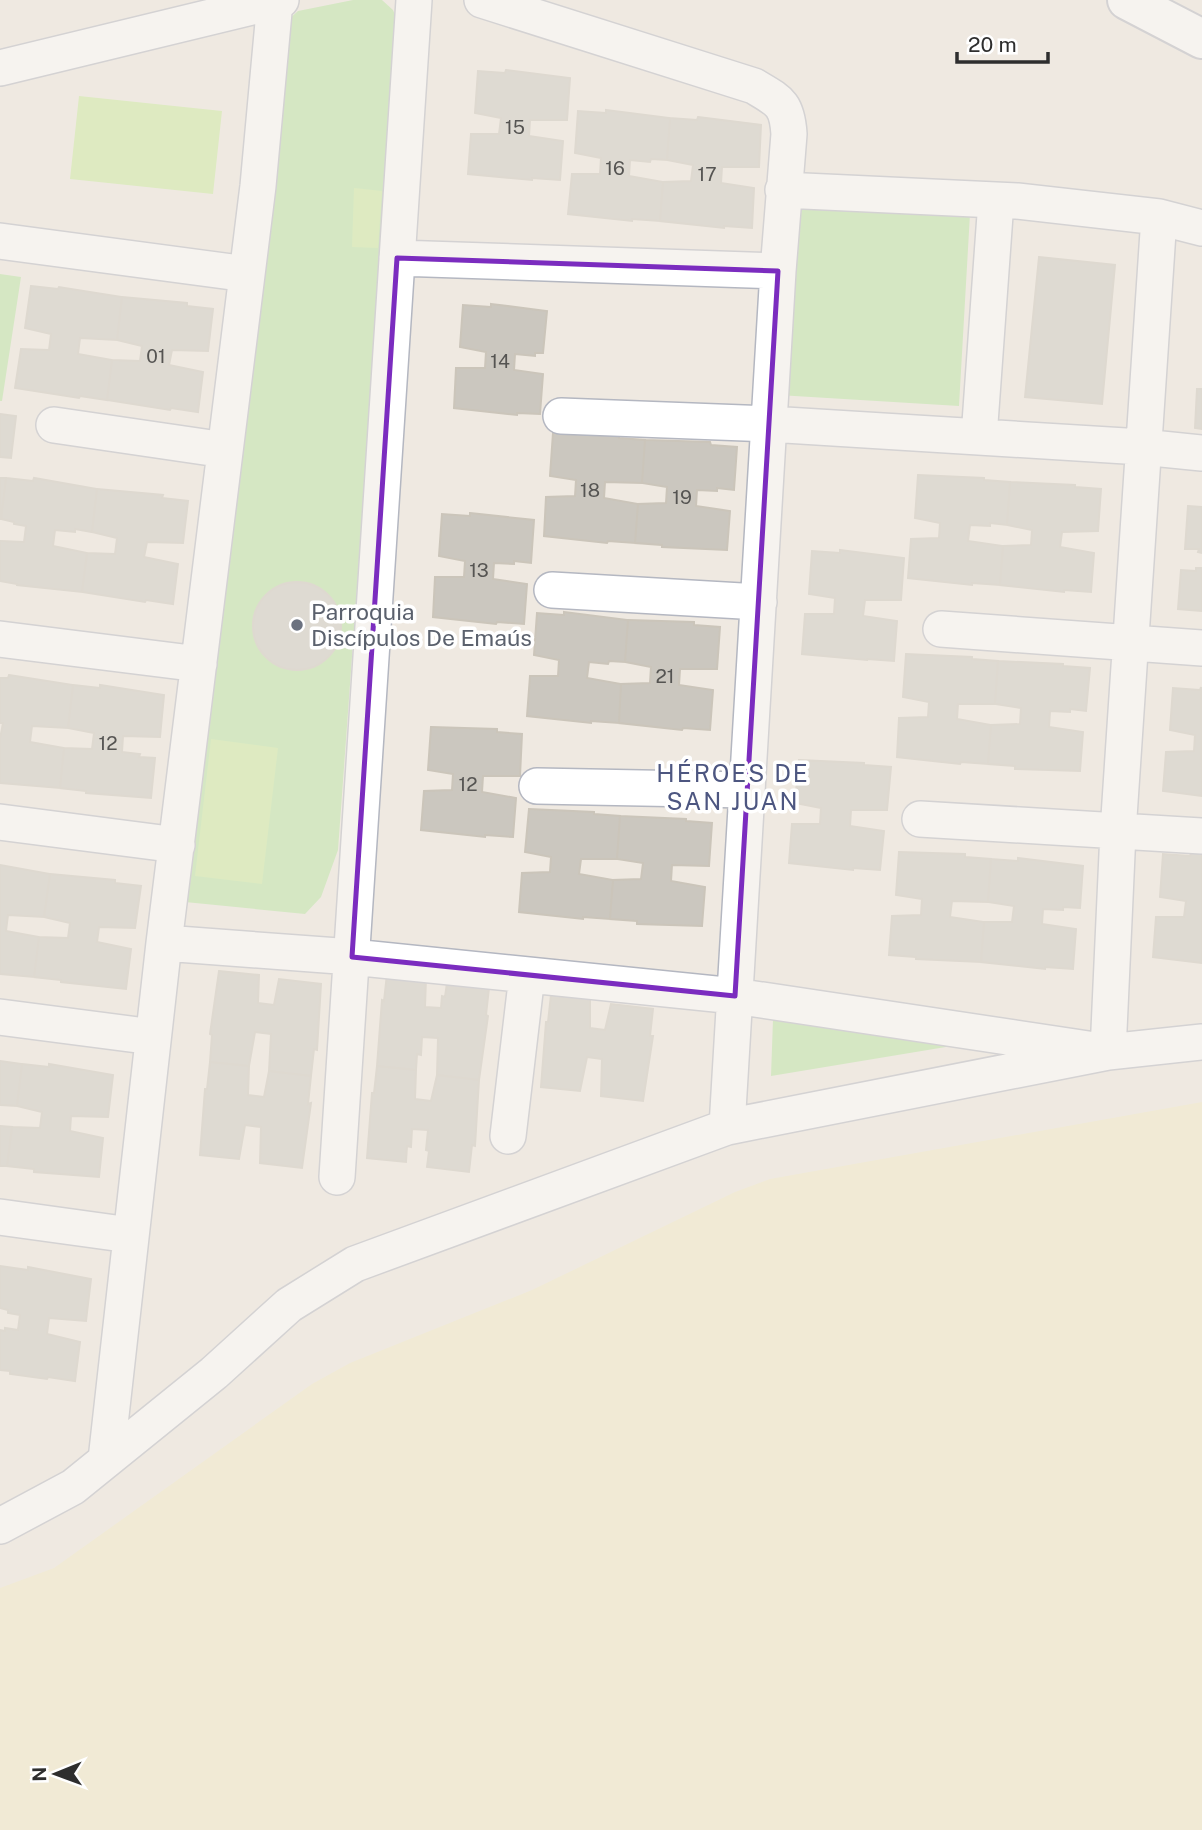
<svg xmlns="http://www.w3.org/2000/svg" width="1202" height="1830" font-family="'Public Sans',sans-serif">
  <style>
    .green { fill: #b6e59e }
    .sand { fill: #f3ecc5 }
    .pitch { fill: #c9ec9a }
    .building { fill: #cbc7bf; stroke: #cbc5ba; stroke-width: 2 }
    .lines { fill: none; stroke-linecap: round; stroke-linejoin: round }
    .street-casing { stroke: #b4b7c1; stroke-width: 38 }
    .secondary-casing { stroke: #b4b7c1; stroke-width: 42 }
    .street { stroke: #fff; stroke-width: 35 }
    .secondary { stroke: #fff; stroke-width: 38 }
    .marked { fill: none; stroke: #7b2cbf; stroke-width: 5; stroke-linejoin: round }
    .worship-dot { fill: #6b7280; stroke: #fff; stroke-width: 2.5 }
    .labels { text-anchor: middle; stroke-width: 7; stroke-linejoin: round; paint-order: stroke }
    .number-label { font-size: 19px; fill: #555452 }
    .worship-label { font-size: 23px; fill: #5b616d; stroke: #fff; text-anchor: start }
    .neighbourhood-label { font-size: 24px; letter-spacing: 2px; fill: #4d5680; stroke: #fff }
  </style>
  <rect width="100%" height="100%" fill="#efe9e1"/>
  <path class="green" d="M353,0H382L393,10L398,22L338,850L321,897L305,914L185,902L288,20L298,11Z
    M790,203L970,214L959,406L778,395Z
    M0,274L21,277L2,401H0Z
    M773,1019L982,1041L771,1076Z"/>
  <path class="sand" d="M1202,1102V1830H0V1588L54,1568L312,1384L350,1363L532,1290L735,1192L770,1179Z"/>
  <path class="pitch" d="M79,96L222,111L213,194L70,179Z
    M354,188L382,191L378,248L352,247Z
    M211,739L278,748L262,884L195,876Z"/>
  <path class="building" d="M506,70L570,78L567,120H530L529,136L563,141L560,180L532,178V180L468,174L471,134H499L501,118L475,113L478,71L505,73Z
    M606,110L670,118L667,160L651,159L650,162L630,160L629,176L663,182L660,221L632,219V221L568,214L572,174H600L601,158L575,153L578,111L606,113Z
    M698,117L761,125L759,167H722L721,183L754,188L752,228L724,226V228L660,221L663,182L691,181L693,165L667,160L670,118L697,120Z
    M1039,257L1115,265L1102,404L1025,397Z
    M31,286L58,289L59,287L122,297L117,340L80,338L78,354L112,360L107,400L80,396L79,398L15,388L21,349L49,350L51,334L25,328Z
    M122,297L187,303V306L213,309L208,351L172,350L169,365L203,372L198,412L171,408L170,410L107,400L112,360L140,361L142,346L117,340Z
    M491,304L547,311L543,353H535V356L515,354L514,370L543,374L540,414L517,413V415L454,408L456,368H485L486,352L460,347L463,305L491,307Z
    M1197,389H1202V429L1195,428Z
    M0,414L16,416L11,458L0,457Z
    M553,433L619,436V438L645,440L642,483L605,482L604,498L638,504L635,543L608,541L607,543L544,536L546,497L575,496L576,480L550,476Z
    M645,440L710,442L711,445L737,447L734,490L717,488V491L697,490L696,506L730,511L727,550L662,547V545L635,543L638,504L666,503L667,487L642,483Z
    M918,475L984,478V480L1010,482L1007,525L990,523V526L970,525L968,541L1003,546L1000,585L972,583V585L908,578L911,539L939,538L940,523L915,518Z
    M0,478H6L1,519H0Z
    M6,478L33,481L34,478L97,489L92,532L75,529V532L55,530L53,546L87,553L82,592L17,585V584L0,581V541L24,542L26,526L14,524V522L1,519Z
    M1010,482L1075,485V487L1101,489L1098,531L1062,532L1060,547L1094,553L1091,592L1064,590V592L1000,585L1003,546L1031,545L1032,530L1007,525Z
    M97,489L163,495L162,498L188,501L183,543L147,542L144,557L178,564L173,604L146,600L145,602L82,592L87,553L115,554L117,538L92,532Z
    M1188,506L1202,507V553L1198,552L1199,549H1185Z
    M470,513L534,520L531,563L514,561V564L494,563L493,579L527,584L524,624L497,622L496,624L433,617L435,577H464L465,561L439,556L442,514L470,516Z
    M840,550L904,558L901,600H865L863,616L897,621L894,661L867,659V660L802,654L805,614H834L835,598L809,594L812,551L840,553Z
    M1196,568H1202V611L1178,609L1181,570L1196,571Z
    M253 626a44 44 0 1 1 88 0a44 44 0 1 1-88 0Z
    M564,612L628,620L625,662L609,661L608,664L589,662L587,678L621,684L619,723L591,721V723L527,716L530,676H558L559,660L534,655L537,613L564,615Z
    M628,620L694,622V625L720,627L717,669H680L679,685L713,690L710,730L683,728L682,730L619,723L621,684L650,683L651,667L625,662Z
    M906,654L972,657V659L998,661L995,704H958L957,719L991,725L988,764L961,762L960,764L897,757L899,718L928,717L929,702L903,697Z
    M998,661L1063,664V666L1090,668L1086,711L1070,709V712L1050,711L1049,727L1083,732L1080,771L1015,769V766L988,764L991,725L1020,724L1021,708L995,704Z
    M9,675L73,685L68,728L32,726L30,742L64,748L60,788L0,783V739L3,723H0V678H8Z
    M73,685L100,688V685L164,695L160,737L123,736L122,752L140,754L139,757L155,758L151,798L86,793V791L60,788L64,748L92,749L94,733L68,728Z
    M1201,687L1202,796L1163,791L1166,752L1194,751L1195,735L1170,730L1173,688L1200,690Z
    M431,727L497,729V732L522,734L520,776H483L482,792L516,798L513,837L485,835V837L421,830L424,791L452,790L453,774L428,770Z
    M799,760L864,763V765L891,767L887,810H851L850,826L884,831L880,870L853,868V870L789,863L792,824H820L821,808L795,803Z
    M529,809L594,812V814L620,816L617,859H581L579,874L613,880L610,919L583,917V919L519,912L522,873L550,872L551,857L525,852Z
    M620,816L686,819V821L712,823L709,866L672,865L671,881L705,887L702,926L637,924V921L610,919L613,880L641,879L643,863L617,859Z
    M899,852L965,854V857L991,859L988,902L952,901L950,917L984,922L981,962L916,959V957L889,955L892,916L921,915L922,899L896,895Z
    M1191,853L1202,854V963L1153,957L1156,917H1184L1186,901L1160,897L1163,854L1190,856Z
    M1018,858L1083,866L1080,908L1063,907V910L1043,909L1042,924L1076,929L1073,969L1045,967V969L981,962L984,922H1012L1014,906L988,902L991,859L1018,861Z
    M0,865L50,874L44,917L8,915L6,931L39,937L34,977L0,974Z
    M50,874L115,880V883L141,886L135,928L99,927L97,942L131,949L126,989L61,982V980L34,977L39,937L68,938L70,923L44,917Z
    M219,971L259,975L258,1003L274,1005L279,979L321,984L317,1050L314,1049L311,1076L269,1071L271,1034L255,1032L249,1066L210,1062L212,1035L210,1034Z
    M387,974L426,978L425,1007L441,1008L442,996L445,997L447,983L489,988L486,1015L488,1016L479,1080L437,1075L438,1038L422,1037L421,1055L417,1054L416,1070L377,1066L382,1000L384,1001Z
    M551,995L590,999V1028L605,1030L611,1004L653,1009L650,1036H653L643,1101L601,1096L602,1059L587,1057L580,1091L541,1087L546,1022H548Z
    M0,1061L22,1064L17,1106L0,1105Z
    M210,1062L249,1066L248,1095L264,1097L269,1071L311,1076L308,1104L311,1103L302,1168L260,1163L261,1127L245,1125L239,1159L200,1155L205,1089H207Z
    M22,1064L49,1067V1064L113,1075L108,1117L71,1116L70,1131L103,1138L99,1177L34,1172V1169L7,1166L12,1127L40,1128L42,1112L17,1106Z
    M377,1066L416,1070L415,1099L431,1101L437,1075L479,1080L475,1146L472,1145L469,1172L427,1167L429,1151L426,1150L428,1130L412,1129L411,1147L407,1146L406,1162L367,1158L372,1093H374Z
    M0,1126L12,1127L7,1166H0Z
    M0,1266L28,1270V1267L91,1279L86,1321L49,1318L47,1334L80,1342L75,1381L48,1377L47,1379L10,1374V1371L0,1370V1330L5,1331V1328L18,1330L20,1315L8,1313V1310L0,1308Z"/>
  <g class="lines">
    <g class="street-casing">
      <path id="street" d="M482,0L754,86C779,101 787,103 789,134L778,271L727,1127
        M0,68L281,0
        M783,190L1017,201L1159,217L1202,228
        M0,241L247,274
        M397,258L778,271
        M561,416L769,424L1142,447L1202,453
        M54,425L225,450
        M979,437L996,201
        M552,590L759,602
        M941,629L1202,648
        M0,639L199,664
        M537,786L747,790
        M920,819L1202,836
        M0,822L177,845
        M164,943L352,957L735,996L1108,1052L1202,1042
        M0,1017L153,1037
        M508,1136L527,975
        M337,1177L414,0
        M0,1217L130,1235
        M106,1460L164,943L258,186L275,1
        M0,1526L73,1487L214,1373L289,1305L355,1264L727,1127L1108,1052L1118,832L1159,217"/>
    </g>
    <g class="secondary-casing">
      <path id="secondary" d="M1127,0L1202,39"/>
    </g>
    <use href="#street" class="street"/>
    <use href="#secondary" class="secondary"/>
  </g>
  <path d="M0 0H1202V1830H0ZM397,258L778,271L735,996L352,957Z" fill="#efe9e1" fill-opacity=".55" fill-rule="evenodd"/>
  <path class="marked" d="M397,258L778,271L735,996L352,957Z"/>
  <circle class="worship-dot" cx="297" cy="625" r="7"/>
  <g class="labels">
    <g class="number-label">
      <text x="515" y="134">15</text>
      <text x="615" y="175">16</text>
      <text x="707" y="181">17</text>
      <text x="156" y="363">01</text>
      <text x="500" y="368">14</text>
      <text x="590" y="497">18</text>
      <text x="682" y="504">19</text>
      <text x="479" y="577">13</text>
      <text x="665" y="683">21</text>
      <text x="108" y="750">12</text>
      <text x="468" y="791">12</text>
    </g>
    <g class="worship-label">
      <text x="311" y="620">Parroquia<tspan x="311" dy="26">Discípulos De Emaús</tspan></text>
    </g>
    <g class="neighbourhood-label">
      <text x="733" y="782">HÉROES DE<tspan x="733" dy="28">SAN JUAN</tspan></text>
    </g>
  </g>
  <g transform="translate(56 1774) rotate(269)" stroke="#ffffff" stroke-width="5" paint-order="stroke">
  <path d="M0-5L12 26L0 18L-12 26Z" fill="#2e2e2e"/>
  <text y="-10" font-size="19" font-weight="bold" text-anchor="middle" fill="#2e2e2e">N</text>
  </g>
  <path d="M957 52v10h91v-10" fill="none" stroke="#2e2e2e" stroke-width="3.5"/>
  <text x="968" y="52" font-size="21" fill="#2e2e2e" stroke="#ffffff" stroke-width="5" paint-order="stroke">20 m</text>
</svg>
